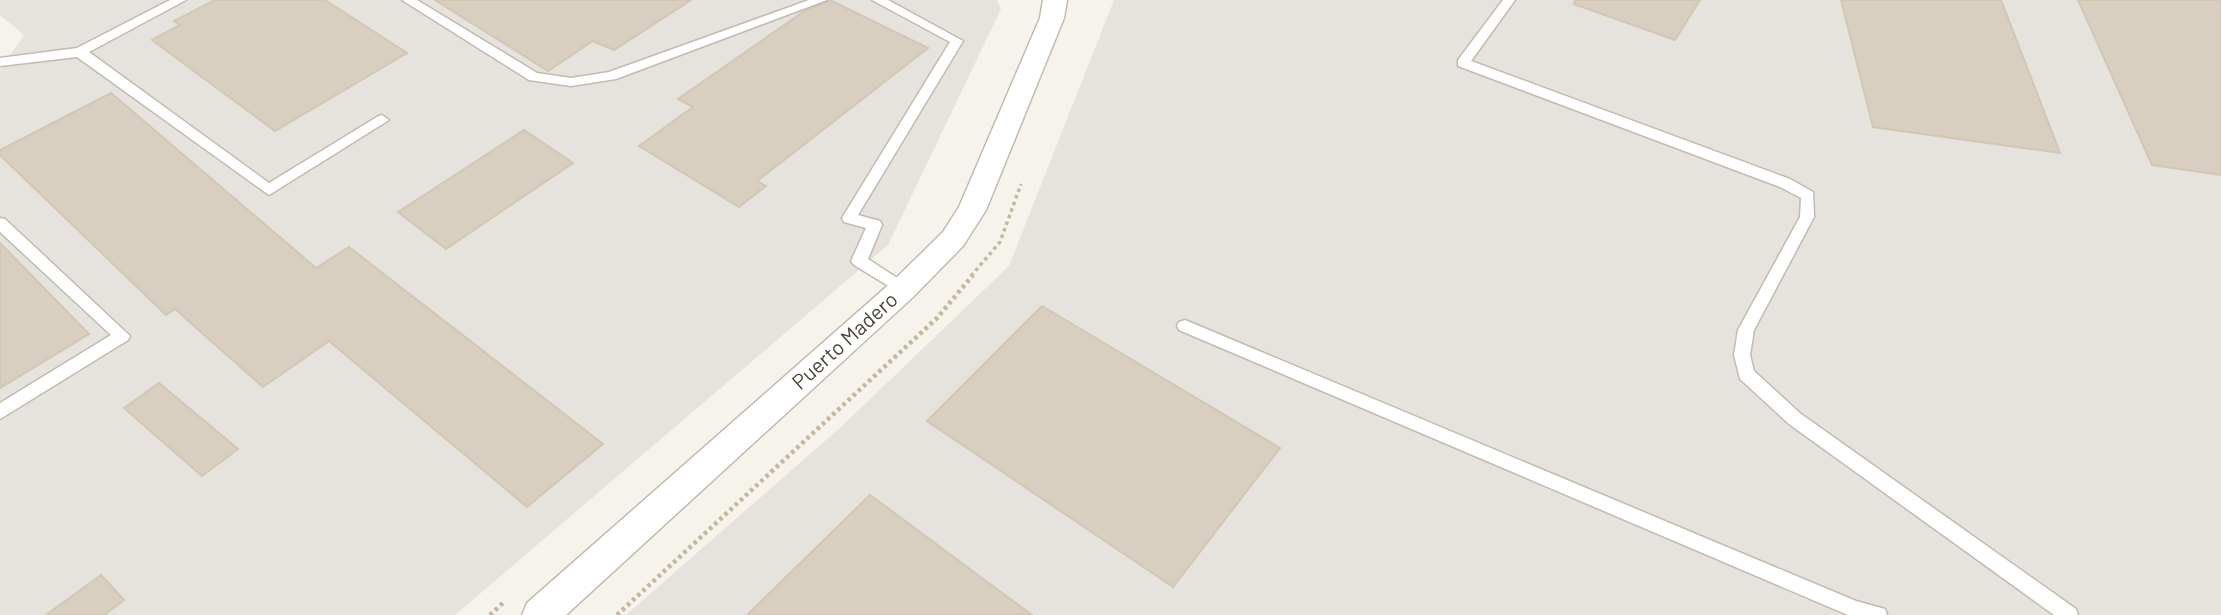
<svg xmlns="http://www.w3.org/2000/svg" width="2221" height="615" font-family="Barlow,sans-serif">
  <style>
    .industrial { fill: #e6e2dd }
    .building { fill: #d8cfc1; stroke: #d3c7b4; stroke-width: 2 }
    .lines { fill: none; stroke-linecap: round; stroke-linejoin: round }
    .lane-casing { stroke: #c2bbae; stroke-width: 3 }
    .street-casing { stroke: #c2bbae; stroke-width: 3 }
    .path-far1 { stroke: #c4b79f; stroke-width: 3.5; stroke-dasharray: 3.5 3.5; stroke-linecap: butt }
    .path { stroke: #c4b79f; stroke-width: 4.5; stroke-dasharray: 3.5 3.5; stroke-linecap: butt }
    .lane { fill: #fff; fill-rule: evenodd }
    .street { fill: #fff; fill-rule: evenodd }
    .labels { text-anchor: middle; stroke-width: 7; stroke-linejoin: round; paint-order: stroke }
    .street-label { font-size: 21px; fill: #4b4439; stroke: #fff }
  </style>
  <rect width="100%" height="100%" fill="#f6f3ec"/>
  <path class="industrial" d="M0,0H997L1001,9L888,245L455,615H0V70L24,35L0,15Z
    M1114,0H2221V615H626L842,426L1009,266Z"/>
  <path class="building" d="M215,0H325L407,53L275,131L152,40L180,25L174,21Z
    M435,0H691L614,50L593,41L548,71Z
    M830,0L928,48L757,181L766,186L739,207L639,146L693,107L678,99L803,12Z
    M1575,0H1700L1675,40L1574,4Z
    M1841,0H2001L2060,153L1873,127Z
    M2078,0H2221V175L2152,165Z
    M111,93L316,268L349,247L603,444L527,507L329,341L263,387L175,309L166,315L0,155V150Z
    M524,130L573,163L446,249L398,212Z
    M0,243L89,334L0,388Z
    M1042,306L1280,448L1173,587L927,421Z
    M159,383L238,449L202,476L124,408Z
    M870,495L1032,615H747Z
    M101,575L124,600L104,615H46Z"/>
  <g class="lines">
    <g class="lane-casing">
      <path id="lane" d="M170,0H186L89,52L269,183L377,117L382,115L389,120L269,195L77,57L0,66V58L77,48Z
        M402,0H417L537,73L571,78L609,72L809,0H827L616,79L571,86L529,80Z
        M872,0H888L963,41L858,215L880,221L882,225L868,259L908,285L911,289L903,295L854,265L851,261L866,228L844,222L842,218L950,42Z
        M1503,0H1515L1471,61L1790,179L1813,192L1814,217L1754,330L1750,355L1754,371L1801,414L2076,609L2078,615H2054L1789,424L1740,379L1734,355L1738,330L1800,217L1801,198L1780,187L1458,66V60Z
        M0,218L5,219L130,336L128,340L0,419V403L111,335L0,232Z
        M1185,320L1856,601L1885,609L1887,615H1848L1179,330L1177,326L1179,322Z"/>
    </g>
    <g class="street-casing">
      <path id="street" d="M1043,0H1067L1064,18L986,210L963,246L913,297L566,615H522L527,603L893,281L943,232L959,207L1040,18Z"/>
    </g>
    <path class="path-far1" d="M971,276L1000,242L1021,184"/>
    <path class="path" d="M490,615L504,602
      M617,615L937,318L973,275"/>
    <use href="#lane" class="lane"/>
    <use href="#street" class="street"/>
  </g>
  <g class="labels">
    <g class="street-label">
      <text transform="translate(845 341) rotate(-42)" y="7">Puerto Madero</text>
    </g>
  </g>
</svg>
